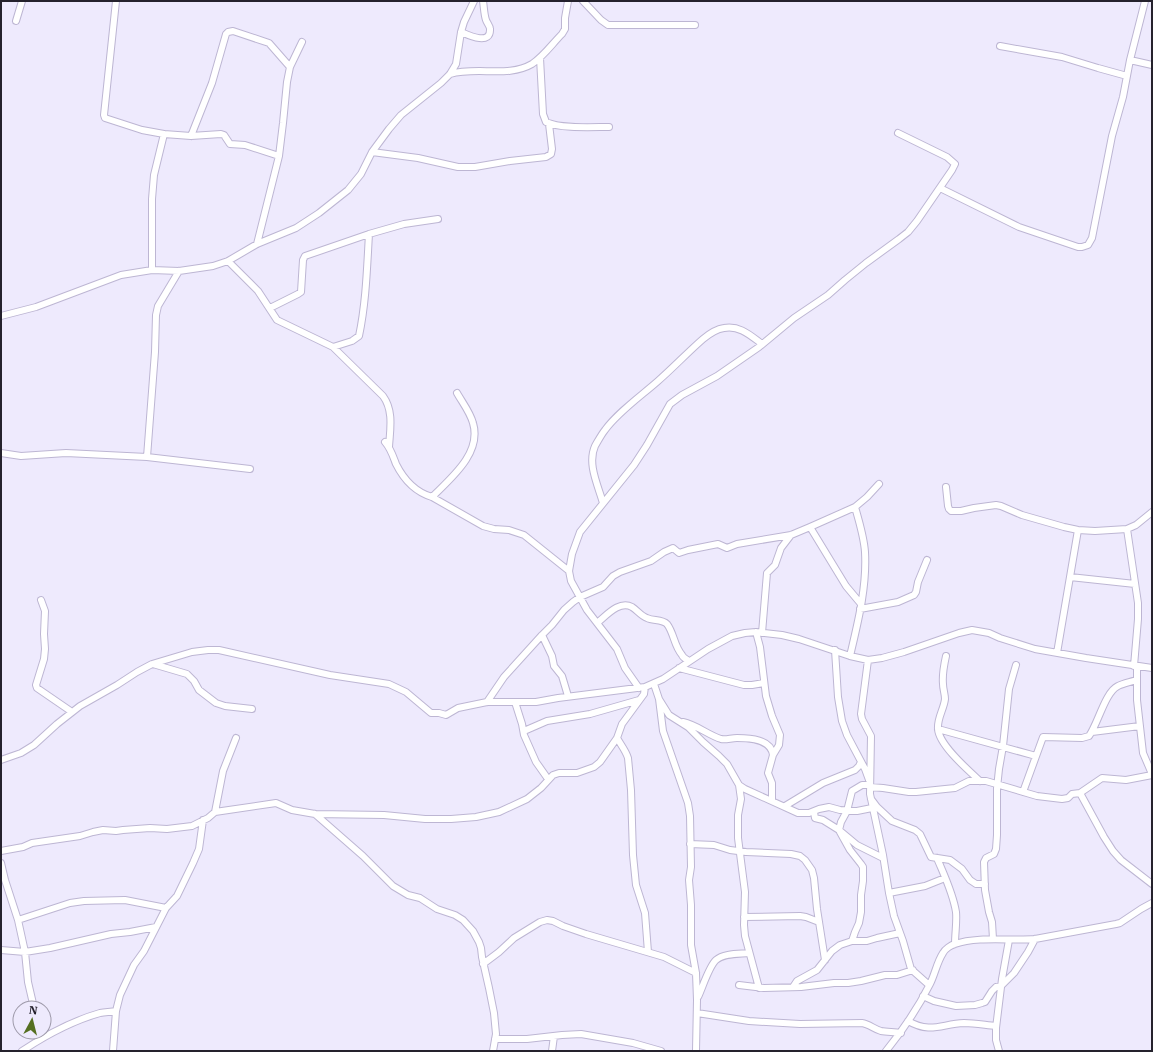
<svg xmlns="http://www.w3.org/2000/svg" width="1153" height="1052" font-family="'IBM Plex Serif',serif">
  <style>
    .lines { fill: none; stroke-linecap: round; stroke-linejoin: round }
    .street-casing { stroke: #bdb6d3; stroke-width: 8 }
    .street { stroke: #fff; stroke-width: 6 }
  </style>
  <rect width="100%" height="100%" fill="#eeeafd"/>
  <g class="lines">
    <g class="street-casing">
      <path id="street" d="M116,1L104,115L105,118L142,130L164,134L191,136L221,134L224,135L230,144L245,145L279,156
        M583,1L601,20L608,25H695
        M16,21L22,1
        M461,32C468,35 491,46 490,29C490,26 487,23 486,20C484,14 484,7 483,1
        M1000,46L1062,57L1098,68L1127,76
        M540,58L543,114L546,122C560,129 593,127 609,127
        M1130,60L1152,65
        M450,74C477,66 508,78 532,64C544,56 552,44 562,34L565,29V18L568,1
        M191,136L212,83L226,34L228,32L233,31L269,43L290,67
        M372,152L418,158L458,167H475L510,161L546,157L551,154L552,149L549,124
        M940,188L1019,227L1078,247H1082L1088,245L1092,238L1112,136L1123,97L1130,60L1145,1
        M257,244L279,156L283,123L287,82L290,67L302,42
        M228,261L258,291L277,320L333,347L383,396C394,411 390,430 389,447
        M152,270V199L154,175L164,134
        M270,308L298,294L301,292L303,260L305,256L369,234L404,224L438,219
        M1,316L36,307L121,275L152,270L179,271L213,266L228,261L257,244L296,228L319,213L348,190L361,174L372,152L389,129L401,115L441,83L450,74L456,64L461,32L464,22L474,1
        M333,347L352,341L359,336C366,303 367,268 369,234
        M385,442C391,449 393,456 396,464C404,480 415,492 432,497L483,526L494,529L509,530L524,535L569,571
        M1,453L21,456L66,453L147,457L250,469
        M147,457L155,352L156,315L158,306L179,271
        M946,487L948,506L949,509L951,511H961L974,508L996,505L1001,506L1022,515L1064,527L1078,530L1095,531L1127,529L1136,525L1152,512
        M432,497C451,478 482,453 473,423C470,412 462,402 457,393
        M603,503C598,485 587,464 595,446C598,441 601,435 605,430C618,412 641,396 658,381C674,367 688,352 703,339C709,334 717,329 724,328C740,325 751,336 762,344
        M810,527L846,586L861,604
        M1127,529L1138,603V619L1134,666
        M1070,577L1135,584
        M41,600L45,611L44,634L45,649L44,659L36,685L37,688L72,712
        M860,609L898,602L914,595L916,592L918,582L927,560
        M597,623C606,616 619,600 632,607C637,610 641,616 647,618C653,621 662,619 667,624C674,633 674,646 682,655C683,658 686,659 689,661
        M756,632L760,647L766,696L772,716L780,735L779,745L773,755
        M762,633L767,573L775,565L781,548L791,535
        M542,635L552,656L554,666L562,676L568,696
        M835,650L838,697L842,721L847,735L865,769L869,780
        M1057,653L1078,530
        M850,656C858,622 867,587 865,552C864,537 859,521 855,507
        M946,656C944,665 942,674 943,684C943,689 945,694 945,699C944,709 937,718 938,729C939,745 968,770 980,781
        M868,660L861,714L862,719L871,736L870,794L883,855L889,893L894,916L903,941L911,969L929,985
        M153,664L187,674L194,681L199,690L216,703L225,706L252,709
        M1137,666V700L1143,753L1152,774
        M679,668L744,685H752L764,683
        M654,684L659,699L669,715L688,727L703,742L719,756L727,764L739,785L745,789L798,813H809L819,809L829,807L840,810L857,811L872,808
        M639,688L625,668L617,649L587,610L571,581L569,571L572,554L580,532L634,465L647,445L670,404L682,395L717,376L759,347L794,318L828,295L845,280L866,263L899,239L908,232L917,221L952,170L955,164L947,157L898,133
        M659,699L663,731L688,803L690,816L691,867L689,880L691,905V945L696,973L697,1000L696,1051
        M487,702L504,677L542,635L552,625L564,610L573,602L580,597L603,587L613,576L620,572L651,561L664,552L673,548L679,553L688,550L718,544L727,548L737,544L791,535L810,527L855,507L867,497L879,484
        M515,702L522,724L524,735L536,762L548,779
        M683,722C697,725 708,735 721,739C726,740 731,738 737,738C750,738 771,739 773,755L768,773L772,783V801
        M938,729L1036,756
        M524,731L547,721L590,714L639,700
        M1092,732L1140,726
        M617,738C621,745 626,751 628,758L631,790L633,855L636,885L645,913L648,952
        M1,760L21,753L34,745L57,724L80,706L117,685L137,672L152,664L192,652L208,650H219L330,675L389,684L406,692L431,713H439L446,715L458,708L487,702H536L558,698L645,687L663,679L708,649L732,636L745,633L756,632L782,635L799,639L850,656L868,660L882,658L904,652L959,633L972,630L989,633L1000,638L1035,649L1086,658L1152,668
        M739,785L741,799L738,815V838L745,892L744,925L745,936L759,988
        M870,787L883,788L909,792H916L955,788L969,781H986L1037,796L1062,799L1068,798L1072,794L1080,793L1102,778L1126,780L1152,775
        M1023,792L1043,737L1082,738L1089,736C1098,724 1105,692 1118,686C1124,683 1131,682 1136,680
        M1080,793L1104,837L1113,851L1121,860L1152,884
        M871,799L877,807L892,821L915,830L920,834L931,857L950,860L962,869L970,880L976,884H985
        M785,806L823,783L855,770L859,766L861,762
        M215,812L223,771L236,738
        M814,812L815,818L823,820L839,830L857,845L883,858
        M315,814L363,856L393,886L408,895L420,898L437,909L455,915L463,920L473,931L479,942L481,948L482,957L489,988L494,1013L496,1034L493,1051
        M839,830L841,822L847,811L852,791L862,785H870
        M840,832L850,850L861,864L863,867V881L861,895V912L859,923L855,932L852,941
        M690,844L714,845L730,850L746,852L791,854L800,856L805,860L812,870L814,878L817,909L825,960
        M1,851L23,847L32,843L80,836L93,832L103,830L116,831L123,830L150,828L167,829L192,826L208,818L215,812L276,803L292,810L315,814L384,815L425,819H451L476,817L499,812L527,799L541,788L553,775L559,773H577L594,767L600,762L617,738L622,724L644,694L645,687
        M937,858C944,875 953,893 956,912C957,922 955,933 955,944
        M1,863L5,880L18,920L25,952L28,982L34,1008
        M889,893L925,886L945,878
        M744,917L800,916L806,917L819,922
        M18,920L70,903L84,901L125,900L166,908
        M993,939L992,922L989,912L985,890L984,862L986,858L994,854L996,849L997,835V788L999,769L1003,746L1009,689L1016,665
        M1,950L25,952L50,948L111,934L130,932L156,927
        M483,964L499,952L514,938L540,922L547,920L553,921L563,926L586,934L664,957L696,973
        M739,985L764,988L801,987L834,983H848L861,981L885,975H897L913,970
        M793,987L797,981L817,970L832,951L840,945L852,941H867L877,938L900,933
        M923,996L934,1001L956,1006L975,1005L982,1003L985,1002L992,991L996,987L1001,986L1014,973L1028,952L1035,939
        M698,997C702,989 709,966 716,960C724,953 739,954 749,953
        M697,1013L749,1021L800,1024L862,1023C869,1024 874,1029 881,1031C887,1032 894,1032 901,1033
        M908,1021C931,1034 941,1024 964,1023C975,1023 985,1025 996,1026
        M37,1032L38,1040
        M495,1039H527L562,1035L581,1034L633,1043L661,1051
        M22,1051C46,1035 72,1021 100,1013C106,1012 111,1012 116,1011L120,995L134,965L144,951L166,908L177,896L193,863L199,849L203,820
        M113,1051L116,1011
        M552,1051L554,1036
        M886,1051C903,1030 918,1008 930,984C935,974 937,962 943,953C945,949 951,945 955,944C978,936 1011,941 1035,939L1116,924L1120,923L1141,909L1152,903
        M999,1051L996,1040V1028L1002,979L1009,940"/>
    </g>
    <use href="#street" class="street"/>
  </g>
  <rect width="1153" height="1052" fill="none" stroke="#25222d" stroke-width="4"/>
  <g transform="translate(32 1020) rotate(7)"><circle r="19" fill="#eeeafd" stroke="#9e9aaa"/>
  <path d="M0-3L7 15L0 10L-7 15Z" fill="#556f21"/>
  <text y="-6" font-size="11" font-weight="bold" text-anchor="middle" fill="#25222d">N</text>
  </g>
</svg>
